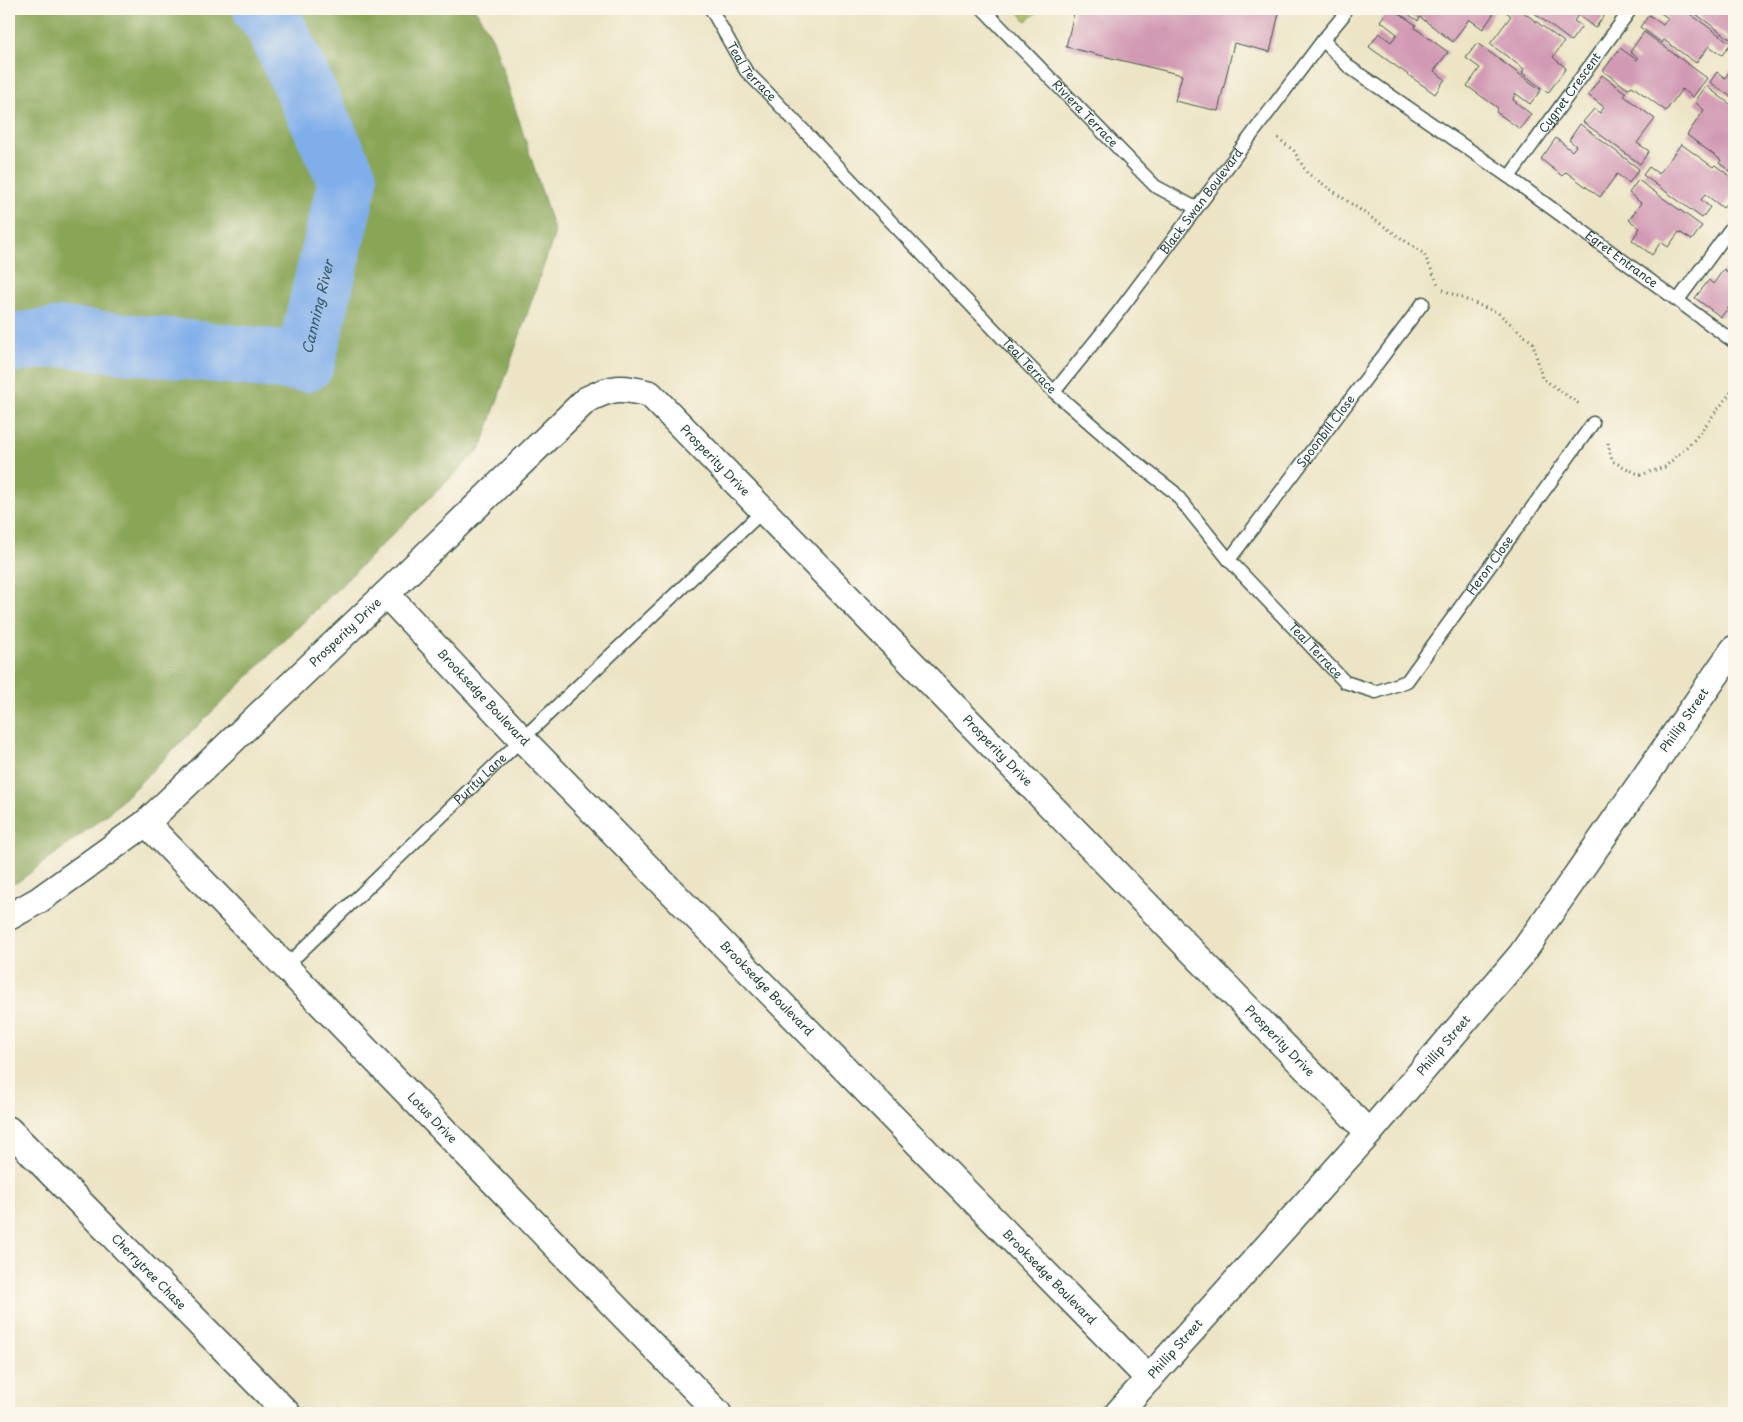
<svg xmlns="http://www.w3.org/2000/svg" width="1743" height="1422" font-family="'Playpen Sans',sans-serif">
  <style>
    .green { fill: #acbe61; stroke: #667e4a }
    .forest { fill: #89a557; stroke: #547146 }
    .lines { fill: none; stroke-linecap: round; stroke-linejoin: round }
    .river { stroke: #80aeea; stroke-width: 60 }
    .building { fill: #d199b3 }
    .lane-casing { stroke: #3e564a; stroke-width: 15 }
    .street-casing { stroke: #3e564a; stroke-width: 29 }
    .path { stroke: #3e564a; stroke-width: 3; stroke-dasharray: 1 4; stroke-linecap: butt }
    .lane { stroke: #fff; stroke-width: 12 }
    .street { stroke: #fff; stroke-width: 26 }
    .labels { text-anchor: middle; stroke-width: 4; stroke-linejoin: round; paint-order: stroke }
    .street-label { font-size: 12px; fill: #1f3d34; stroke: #fbf7ec }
    .water-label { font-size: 14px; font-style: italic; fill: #375962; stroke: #fbf7ec }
  </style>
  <rect width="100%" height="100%" fill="#fbf7ec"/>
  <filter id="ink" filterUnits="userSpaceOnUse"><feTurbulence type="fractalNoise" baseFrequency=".02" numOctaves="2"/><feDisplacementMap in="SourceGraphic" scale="10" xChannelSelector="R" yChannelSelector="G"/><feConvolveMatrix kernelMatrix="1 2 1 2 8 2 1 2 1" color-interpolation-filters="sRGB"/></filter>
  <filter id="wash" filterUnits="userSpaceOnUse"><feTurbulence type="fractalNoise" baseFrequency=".0096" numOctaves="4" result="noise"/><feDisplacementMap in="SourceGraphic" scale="20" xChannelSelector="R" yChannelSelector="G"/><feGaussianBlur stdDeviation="1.12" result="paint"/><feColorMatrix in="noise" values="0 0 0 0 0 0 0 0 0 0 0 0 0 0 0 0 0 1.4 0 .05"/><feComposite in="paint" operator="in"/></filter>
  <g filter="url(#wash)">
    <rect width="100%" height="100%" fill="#ece4c4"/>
    <path class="green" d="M1016,9H1041L1026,21Z"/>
    <path class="forest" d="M9,9H475L493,39L555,233L481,448L109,813L18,882L9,885Z"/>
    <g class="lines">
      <path class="river" id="s1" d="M9,343L63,337L305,362L348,180L271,17L263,9"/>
    </g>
    <g id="blocks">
      <path class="building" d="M1075,9H1280L1270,52L1234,43L1218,111L1175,101L1182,75L1066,47Z
        M1389,9H1393L1416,25L1415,28L1448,52L1434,71L1445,79L1435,94L1369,47L1379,33L1391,42L1397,34L1380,21Z
        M1401,9H1488L1494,13L1483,29L1469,19L1453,42L1420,17L1418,21Z
        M1502,9H1519L1564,42L1553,57L1566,68L1548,93L1522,73L1524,69L1490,44L1511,16Z
        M1529,9H1609L1595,28L1578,15L1574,21L1582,26L1571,41Z
        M1657,9H1683L1731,43L1722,55L1709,46L1696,63L1664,40L1662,43L1640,27L1649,15L1663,25L1668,18L1656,10Z
        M1689,9H1734L1733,41Z
        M1644,32L1707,78L1693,97L1682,89L1666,111L1632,86L1628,89L1603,71L1620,48L1637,60L1638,58L1630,52Z
        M1477,43L1541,90L1530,104L1515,93L1513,100L1531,114L1520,129L1496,112L1498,108L1467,86L1480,68L1466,58Z
        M1734,65V99L1710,82L1717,72L1725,78Z
        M1602,75L1626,93L1624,96L1655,119L1637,143L1649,151L1640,164L1583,122L1594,109L1600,113L1604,107L1588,95Z
        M1706,86L1734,107V174L1719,163L1721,160L1687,135L1704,110L1695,102Z
        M1580,124L1639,169L1629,183L1617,174L1600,197L1566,172L1562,176L1541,159L1556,138L1572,151L1576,146L1569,140Z
        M1681,144L1713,167L1715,165L1734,179V193L1723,208L1705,194L1701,200L1710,207L1702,218L1643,175L1649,167L1659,174Z
        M1638,180L1702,226L1692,240L1679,232L1668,247L1661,242L1652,255L1632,240L1640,228L1629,220L1641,203L1629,193Z
        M1734,262V304L1732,303L1721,317L1695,298L1709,280L1713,284L1724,269L1727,272Z"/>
    </g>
  </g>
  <g filter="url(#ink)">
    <use href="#blocks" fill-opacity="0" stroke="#3e564a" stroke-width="1"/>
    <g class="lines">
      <g class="lane-casing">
        <g id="lane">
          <path id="s2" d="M711,9L746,71L766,91L1054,392L1129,457L1174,492L1229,560L1345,682L1376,692L1407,681L1593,423"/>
          <path id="s3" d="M983,9L1155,186L1196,208"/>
          <path id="s4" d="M1323,40L1349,67L1509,177L1734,342"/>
          <path id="s5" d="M1509,177L1631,9"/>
          <path d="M1678,300L1734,224"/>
          <path id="s6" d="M1054,392L1117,314L1323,40L1343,16L1345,9"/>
          <path id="s7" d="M1229,560L1423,303"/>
          <path id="s8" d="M285,967L522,739L764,510"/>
        </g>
      </g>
      <g class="street-casing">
        <g id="street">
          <path id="s9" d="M386,594L522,739L1149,1379"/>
          <path id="s10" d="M146,823L718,1413"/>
          <path id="s11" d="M9,917L39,900L146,823L386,594L586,400C612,387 621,386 650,394L1369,1133"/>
          <path id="s12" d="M9,1130L287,1413"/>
          <path id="s13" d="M1118,1413L1369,1133L1521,955L1734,649"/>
        </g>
      </g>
      <path class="path" d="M1278,138L1294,151L1307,173L1424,254L1438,284
        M1443,290L1498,313L1533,343L1542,378L1579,404
        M1608,443L1612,461L1640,475L1665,467L1695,439L1734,388"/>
      <use href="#lane" class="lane"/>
      <use href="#street" class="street"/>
    </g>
  </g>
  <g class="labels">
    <g class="street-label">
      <text dy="4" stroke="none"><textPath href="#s2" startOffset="75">Teal Terrace</textPath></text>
      <text dy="4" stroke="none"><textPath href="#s5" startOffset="104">Cygnet Crescent</textPath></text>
      <text dy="4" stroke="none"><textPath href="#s3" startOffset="146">Riviera Terrace</textPath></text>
      <text dy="4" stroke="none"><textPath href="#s6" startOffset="241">Black Swan Boulevard</textPath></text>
      <text dy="4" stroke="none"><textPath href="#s4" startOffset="371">Egret Entrance</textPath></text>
      <text dy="4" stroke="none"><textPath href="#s2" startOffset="480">Teal Terrace</textPath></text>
      <text dy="4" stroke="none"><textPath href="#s7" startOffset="161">Spoonbill Close</textPath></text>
      <text dy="4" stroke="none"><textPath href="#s11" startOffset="936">Prosperity Drive</textPath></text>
      <text dy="4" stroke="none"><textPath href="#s2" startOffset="1136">Heron Close</textPath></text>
      <text dy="4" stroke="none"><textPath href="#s11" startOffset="442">Prosperity Drive</textPath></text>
      <text dy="4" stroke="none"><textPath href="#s2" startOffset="885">Teal Terrace</textPath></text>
      <text dy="4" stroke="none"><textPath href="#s9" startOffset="142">Brooksedge Boulevard</textPath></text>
      <text dy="4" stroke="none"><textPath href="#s13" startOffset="896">Phillip Street</textPath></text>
      <text dy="4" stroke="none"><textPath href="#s11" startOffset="1341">Prosperity Drive</textPath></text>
      <text dy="4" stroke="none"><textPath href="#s8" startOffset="271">Purity Lane</textPath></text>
      <text dy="4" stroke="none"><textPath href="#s9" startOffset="548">Brooksedge Boulevard</textPath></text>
      <text dy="4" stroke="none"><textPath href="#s11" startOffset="1746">Prosperity Drive</textPath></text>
      <text dy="4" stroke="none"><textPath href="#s13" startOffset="491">Phillip Street</textPath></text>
      <text dy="4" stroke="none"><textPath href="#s10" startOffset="411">Lotus Drive</textPath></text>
      <text dy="4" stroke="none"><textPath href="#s12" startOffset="199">Cherrytree Chase</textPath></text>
      <text dy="4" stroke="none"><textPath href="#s9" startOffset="952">Brooksedge Boulevard</textPath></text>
      <text dy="4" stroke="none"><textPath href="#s13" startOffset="86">Phillip Street</textPath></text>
    </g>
    <g class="water-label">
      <text dy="5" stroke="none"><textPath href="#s1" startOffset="354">Canning River</textPath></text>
    </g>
  </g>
  <rect width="1743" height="1422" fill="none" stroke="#fbf7ec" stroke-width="30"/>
</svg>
